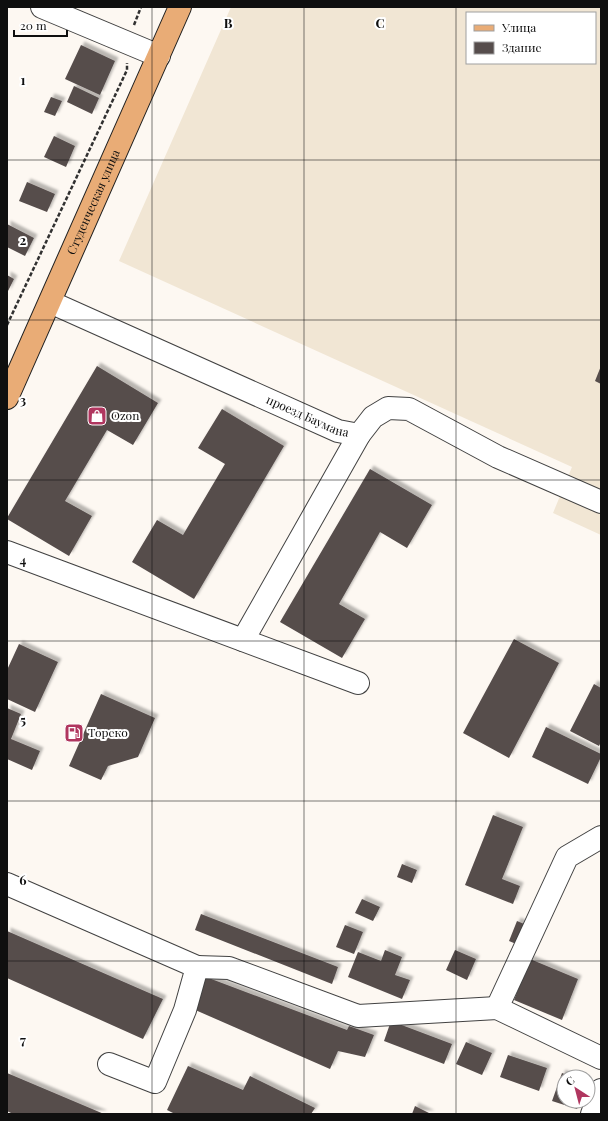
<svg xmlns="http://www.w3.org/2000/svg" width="608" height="1121" font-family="'Playfair Display',serif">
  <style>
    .farmland { fill: #f1e6d4; fill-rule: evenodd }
    .building { fill: #564d4c; filter: url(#shadow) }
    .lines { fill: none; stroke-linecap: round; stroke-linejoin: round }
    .minor-casing { stroke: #424242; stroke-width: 24 }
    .major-casing { stroke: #202020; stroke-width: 24 }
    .path { stroke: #313131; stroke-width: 2.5; stroke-dasharray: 4 2; stroke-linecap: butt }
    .minor { stroke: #fff; stroke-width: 22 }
    .major { stroke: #e9ac76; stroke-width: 22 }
    .grid { fill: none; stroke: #0f0f0f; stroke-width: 1; stroke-opacity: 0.55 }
    .labels { text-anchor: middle; stroke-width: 4; stroke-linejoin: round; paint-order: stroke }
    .street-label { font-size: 12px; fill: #0f0f0f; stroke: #fff }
    .poi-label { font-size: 12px; fill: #0f0f0f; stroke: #fff; text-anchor: start }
    .grid-label { font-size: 13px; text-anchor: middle; font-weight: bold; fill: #0f0f0f; stroke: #fff; stroke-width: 4; stroke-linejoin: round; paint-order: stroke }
  </style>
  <defs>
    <filter id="shadow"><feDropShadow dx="3.5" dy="-3.5" stdDeviation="1" flood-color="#0004"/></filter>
  </defs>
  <rect width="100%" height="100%" fill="#fdf8f2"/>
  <path class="farmland" d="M231,7H601V535L553,513L572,467L119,261ZM467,13H595V63H467Z"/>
  <path class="building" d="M81,45L115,61L100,95L65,79Z
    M74,86L99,98L92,114L67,102Z
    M51,97L62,101L55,116L44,112Z
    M54,136L75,146L66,167L44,157Z
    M27,182L55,194L47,212L19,201Z
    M7,224L34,238L25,256L7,247Z
    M7,275L14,279L7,293Z
    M97,366L158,403L133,445L107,430L65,501L92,516L69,556L7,519V518Z
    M601,366V384L595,381Z
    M222,409L284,446L194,599L132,562L157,520L183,535L225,464L198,448Z
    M370,469L432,505L407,548L380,532L339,604L365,619L342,658L280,622Z
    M514,639L559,663L509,758L463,733Z
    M19,644L58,662L35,712L7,699V670Z
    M594,684L601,688V742L599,746L570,731Z
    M101,694L155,718L138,757L108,766L101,780L69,766Z
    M7,708L21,714L11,739L40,751L32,770L7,759Z
    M546,727L601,754V757L588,784L532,757Z
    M493,815L523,827L502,879L520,886L513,904L465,885Z
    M402,864L417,870L412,883L397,877Z
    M362,899L380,907L373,921L355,913Z
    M201,914L338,967L332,984L195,930Z
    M517,921L529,926L521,946L509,941Z
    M345,925L363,932L354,954L336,947Z
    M7,931L163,999L143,1039L7,978Z
    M385,950L402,957L395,975L410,980L402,999L348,977L358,952L381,961Z
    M455,950L476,959L467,980L446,970Z
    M530,959L578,979L562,1020L514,1000Z
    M206,977L347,1030L349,1026L374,1035L365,1057L338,1051L330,1069L193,1009Z
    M391,1021L452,1044L444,1064L384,1041Z
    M466,1042L492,1053L482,1075L456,1064Z
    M508,1055L547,1068L539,1091L500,1077Z
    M188,1066L243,1090L250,1076L315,1108L311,1114H175L167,1110Z
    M7,1073L104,1114H13L7,1111Z
    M562,1073L572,1077H564V1101H580L577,1109L552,1101Z
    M415,1106L431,1114H412Z"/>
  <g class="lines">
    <g class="minor-casing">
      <g id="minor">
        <path d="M42,7L159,56"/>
        <path id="s1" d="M50,302L338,431L359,435L373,417L388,408L409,409L498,457L601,502"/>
        <path d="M7,552L358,683"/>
        <path d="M243,640L359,435"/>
        <path d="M7,884L197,967L185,1010L155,1082L109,1064"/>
        <path d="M197,967L229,968L358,1016L497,1008L601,1058"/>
        <path d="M497,1008L567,857L601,837"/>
        <path d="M592,1114L601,1090"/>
      </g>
    </g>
    <g class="major-casing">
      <g id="major">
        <path id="s2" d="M7,398L180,7"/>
      </g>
    </g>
    <path class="path" d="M134,25L141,7
      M7,325L127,70V63"/>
    <use href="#minor" class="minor"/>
    <use href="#major" class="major"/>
  </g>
  <path class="grid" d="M152,7V1114M304,7V1114M456,7V1114M7,160H601M7,320H601M7,480H601M7,641H601M7,801H601M7,961H601"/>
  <defs>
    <g id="shop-square" transform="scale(1)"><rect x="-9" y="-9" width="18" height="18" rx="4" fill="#b0365f" stroke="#fff"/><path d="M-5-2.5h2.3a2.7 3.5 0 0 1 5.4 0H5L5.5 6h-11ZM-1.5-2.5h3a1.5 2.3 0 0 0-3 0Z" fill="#fff"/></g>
    <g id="fuel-square" transform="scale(1)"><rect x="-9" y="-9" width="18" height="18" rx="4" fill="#b0365f" stroke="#fff"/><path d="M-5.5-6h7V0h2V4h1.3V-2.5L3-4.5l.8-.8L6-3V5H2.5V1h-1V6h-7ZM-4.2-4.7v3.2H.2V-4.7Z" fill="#fff"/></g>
  </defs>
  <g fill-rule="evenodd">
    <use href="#shop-square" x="97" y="416"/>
    <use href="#fuel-square" x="74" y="733"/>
  </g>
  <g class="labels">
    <g class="street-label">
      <text dy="4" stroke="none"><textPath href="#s2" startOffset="214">Студенческая улица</textPath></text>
      <text dy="4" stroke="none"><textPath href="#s1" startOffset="282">проезд Баумана</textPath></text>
    </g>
    <g class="poi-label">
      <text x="111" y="420">Ozon</text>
      <text x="88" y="737">Тореко</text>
    </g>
  </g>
  <g class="grid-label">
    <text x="228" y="28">B</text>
    <text x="380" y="28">C</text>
    <text x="23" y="85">1</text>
    <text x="23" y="245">2</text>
    <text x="23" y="405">3</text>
    <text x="23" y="565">4</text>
    <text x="23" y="725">5</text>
    <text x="23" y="885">6</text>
    <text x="23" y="1045">7</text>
  </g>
  <rect width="608" height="1121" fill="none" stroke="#0f0f0f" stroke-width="16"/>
  <rect x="466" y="12" width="130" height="52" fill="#ffffff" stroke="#9f9f9f"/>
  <rect x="474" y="25" width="20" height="6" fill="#e9ac76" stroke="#9f9f9f"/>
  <text x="502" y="32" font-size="12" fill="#0f0f0f">Улица</text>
  <rect x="474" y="42" width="20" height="12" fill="#564d4c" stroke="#9f9f9f"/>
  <text x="502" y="52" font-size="12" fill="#0f0f0f">Здание</text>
  <g transform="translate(576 1089) rotate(324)"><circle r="19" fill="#ffffff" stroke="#9f9f9f"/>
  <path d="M0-3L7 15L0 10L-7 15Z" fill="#b0365f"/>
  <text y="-6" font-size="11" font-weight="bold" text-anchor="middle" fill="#0f0f0f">С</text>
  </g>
  <path d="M14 30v6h53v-6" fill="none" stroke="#0f0f0f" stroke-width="2"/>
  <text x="20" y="30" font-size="12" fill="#0f0f0f" stroke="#ffffff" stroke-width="3" paint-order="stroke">20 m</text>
</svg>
